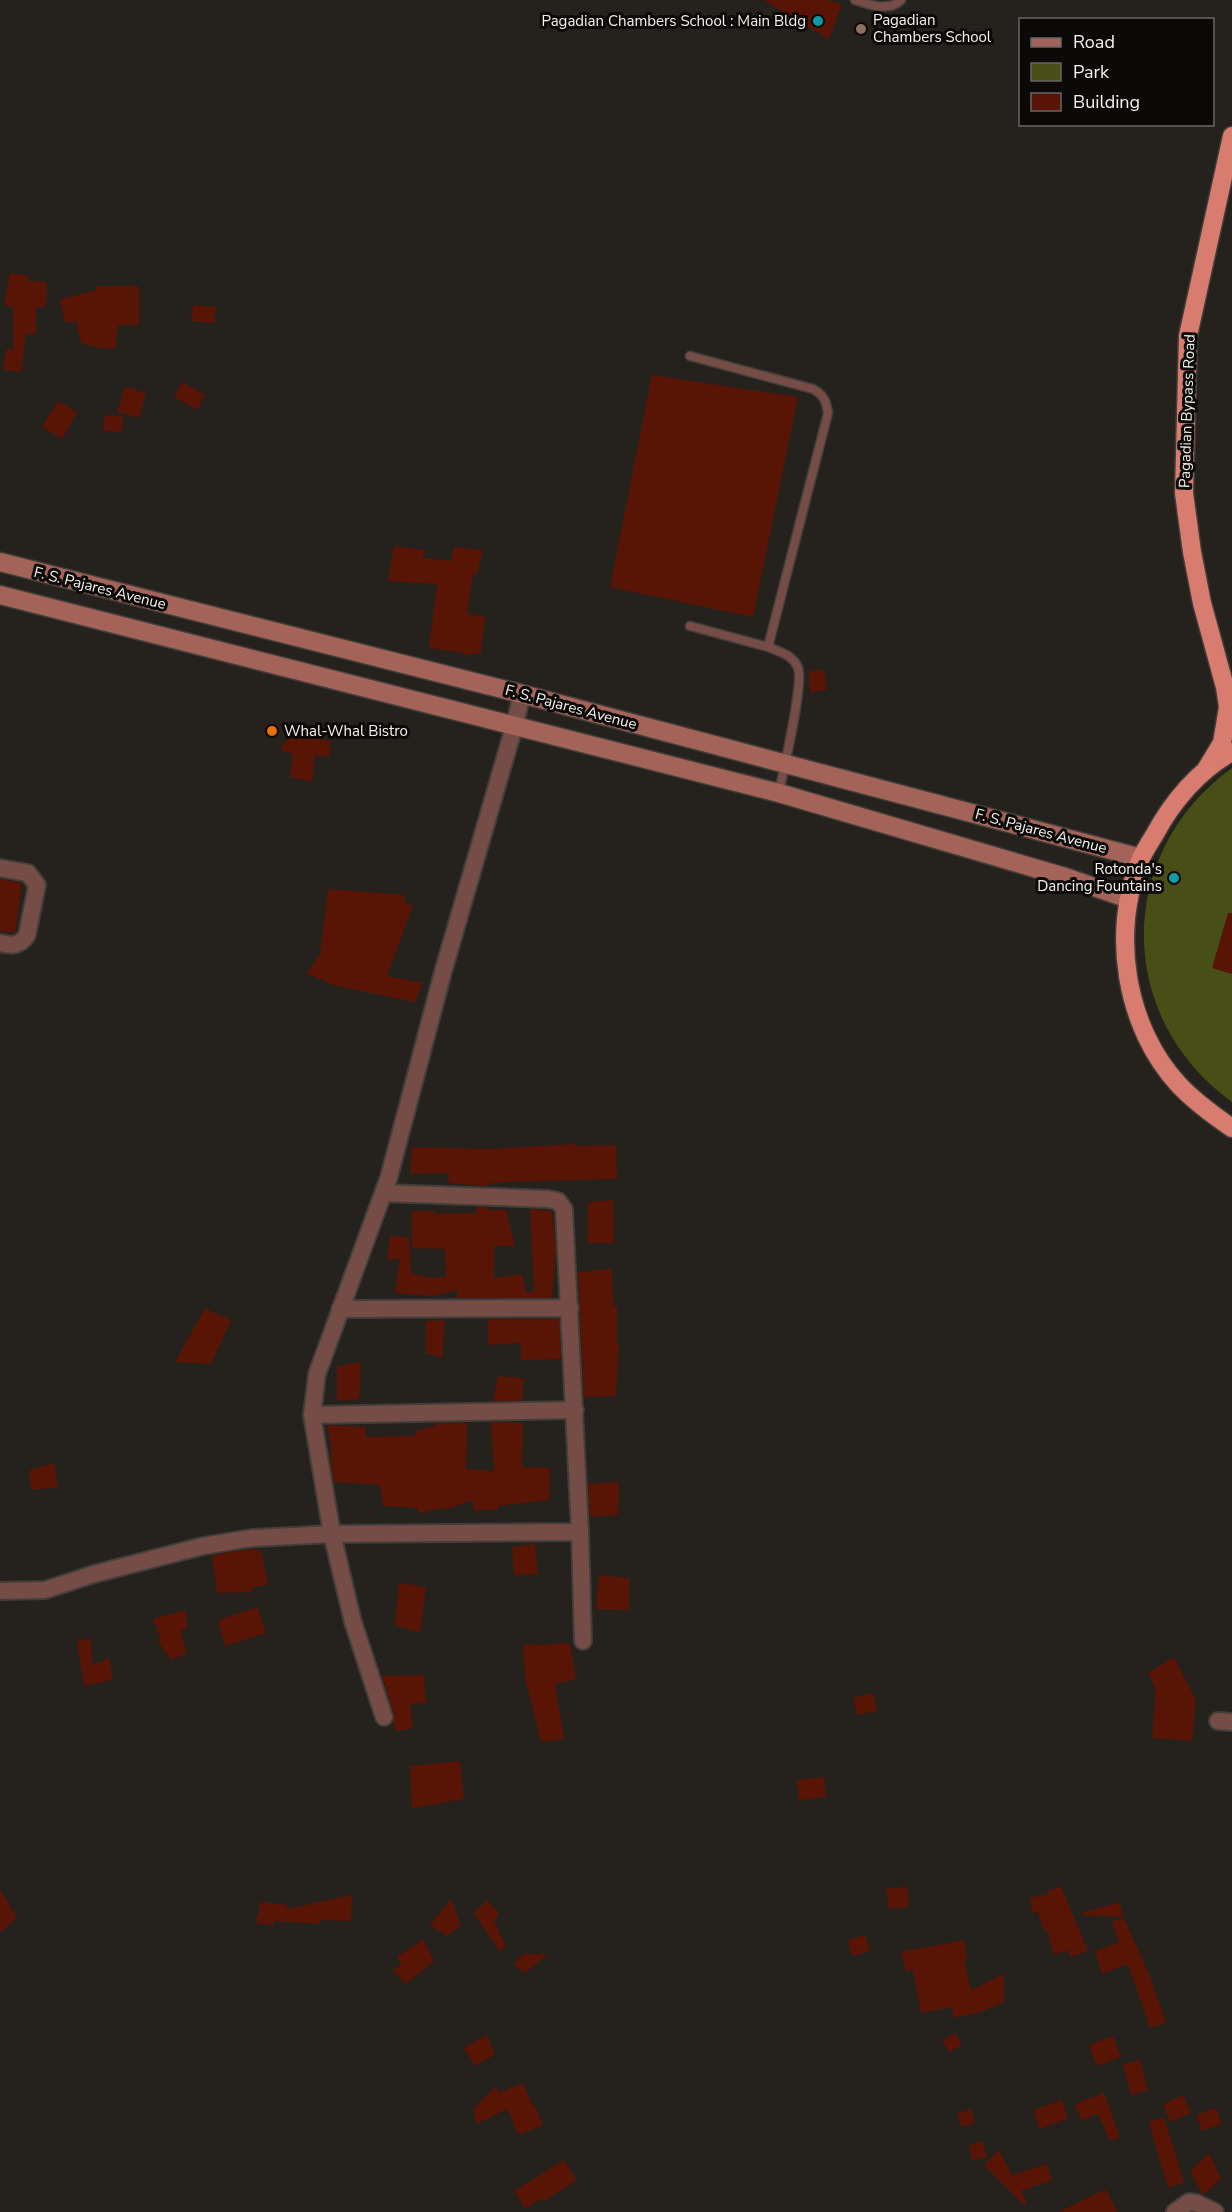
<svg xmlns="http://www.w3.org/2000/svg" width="1232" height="2212" font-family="'Nunito Sans',sans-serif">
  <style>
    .green { fill: #474f17 }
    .building { fill: #581505 }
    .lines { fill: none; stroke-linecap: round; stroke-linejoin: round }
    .service-casing { stroke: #423e39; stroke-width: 11 }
    .minor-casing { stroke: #423e39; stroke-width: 20 }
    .secondary-casing { stroke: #423e39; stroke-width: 21 }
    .trunk-casing { stroke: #423e39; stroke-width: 21 }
    .service { stroke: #754c46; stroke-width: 8 }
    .minor { stroke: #754c46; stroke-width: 16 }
    .secondary { stroke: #a46359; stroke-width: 18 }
    .trunk { stroke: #d87c6f; stroke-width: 18 }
    .culture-dot { fill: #0f9aa8; stroke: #0c0a08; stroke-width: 2 }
    .education-dot { fill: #8d6e63; stroke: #0c0a08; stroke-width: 2 }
    .food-dot { fill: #e8710a; stroke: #0c0a08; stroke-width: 2 }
    .labels { text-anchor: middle; stroke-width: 6; stroke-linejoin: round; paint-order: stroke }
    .poi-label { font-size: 15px; fill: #f4f1ee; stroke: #0c0a08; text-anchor: start }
    .street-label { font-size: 15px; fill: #f4f1ee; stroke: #0c0a08 }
  </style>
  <rect width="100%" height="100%" fill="#25211c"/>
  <path class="green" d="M1232,768V1102C1114,1017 1115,852 1232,768Z"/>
  <path class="building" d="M763,0H826L842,4L829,39Z
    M10,273L29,276L28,281L47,282L46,307H36V334H26L21,372L3,370L6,349L13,350V307L4,305Z
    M97,286H139V325H118L115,349L98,348L81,343L76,321L65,323L60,299L97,290Z
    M193,305L216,307L214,323L191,321Z
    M652,375L798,397L753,617L610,587Z
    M182,382L205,395L197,410L174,397Z
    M125,386L146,393L139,418L117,412Z
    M58,401L77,412L62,439L42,427Z
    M104,415L123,416L122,432L103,431Z
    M394,546L424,550L423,558L451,561L454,547L483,550L477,574L473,573L467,614L485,616L481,653L463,655L464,653L429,648L437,584L388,581Z
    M824,670L827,690L810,692L809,671Z
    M290,734L331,741L329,757L315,755L312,782L290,777L293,754L280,750Z
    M0,879L22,883L15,933L0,931Z
    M328,889L405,895V904L413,905L387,976L423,983L415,1002L332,985V984L306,973L320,955Z
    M1228,913H1232V974L1212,968Z
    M576,1144V1146L616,1145L617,1179L502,1182L488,1184V1186L448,1183L449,1173L410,1174L412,1147L488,1149Z
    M613,1200L614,1243H588V1202Z
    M476,1207H488V1210H506L515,1246H494V1278L522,1274L526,1292L534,1291L530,1209L552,1211L556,1250L552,1298H457L458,1290L433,1296L395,1293L400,1259L387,1260L390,1236L409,1237L411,1273L431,1278L446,1276L445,1249L412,1248V1211H435V1214L477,1213Z
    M612,1269L613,1306H617V1344H619L616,1396L584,1397L578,1272Z
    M205,1308L231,1320L211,1364L175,1362Z
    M488,1319H559L561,1359L521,1360V1343L488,1345Z
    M444,1320L443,1358L426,1353V1321Z
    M361,1362L359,1399L337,1401V1366Z
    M498,1376L524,1378L522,1401H493Z
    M491,1422L523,1423L522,1467L550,1468L549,1500L498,1506V1510H473V1500L444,1510V1508L418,1513V1508L383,1506L380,1485L334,1482L331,1465V1445L327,1425L366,1427L365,1437L415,1436V1431L435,1426V1423H467L466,1469L494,1471Z
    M54,1463L58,1487L31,1490L29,1470Z
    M619,1482L618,1515L590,1517L588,1484Z
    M535,1544L538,1574L514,1575L512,1547Z
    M250,1549L261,1550L268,1585L252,1587L253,1592L217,1593L212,1555Z
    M599,1575L629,1578V1610L596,1609Z
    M399,1583L426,1587L420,1633L395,1625Z
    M258,1607L266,1633L225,1646L218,1620Z
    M186,1610L187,1629L180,1630L187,1653L171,1660L157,1640H161L153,1619Z
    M91,1638L92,1665L110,1658L112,1680L84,1686L77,1641Z
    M570,1643L576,1679L555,1684L564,1739L541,1742L525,1678L523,1644L539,1645Z
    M1174,1657L1196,1700L1192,1741L1152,1738L1156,1689L1148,1673Z
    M424,1675L426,1703L410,1704L413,1728L396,1731L393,1721L394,1714L382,1676Z
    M873,1693L877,1711L857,1715L853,1698Z
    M460,1761L464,1799L412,1808L410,1766Z
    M824,1777L826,1797L799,1800L797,1780Z
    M907,1886L909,1907L889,1909L886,1889Z
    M1061,1886L1088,1951L1071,1957L1068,1950L1054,1955L1047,1930L1044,1931L1038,1912L1032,1913L1030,1898L1048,1894L1047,1891Z
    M0,1889L17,1918L0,1932Z
    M352,1895L351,1921L320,1920V1924L274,1921V1926L257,1923L256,1917L258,1916L260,1902L287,1905V1909Z
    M451,1899L461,1925L447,1936L430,1925Z
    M487,1900L499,1914L494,1920L506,1947L499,1951L474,1913Z
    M1119,1902L1124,1917L1082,1915V1913Z
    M1124,1918L1149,1974L1166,2022L1150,2028L1128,1964L1102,1974L1095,1951L1119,1942L1112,1922Z
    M865,1935L870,1951L852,1956L848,1940Z
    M423,1939L434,1961L406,1984L392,1970L401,1965L397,1957Z
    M964,1940L967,1958L964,1959L971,1990L1004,1974V2002L981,2012L954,2018L952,2007L921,2013L913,1970L906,1972L901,1952Z
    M523,1954H548L525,1973L514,1965Z
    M955,2033L962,2045L949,2052L942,2040Z
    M487,2035L495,2055L475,2066L464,2048Z
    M1113,2036L1121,2057L1097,2066L1089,2045Z
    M1140,2060L1148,2090L1131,2095L1123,2064Z
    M523,2083L533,2106L535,2105L543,2125L518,2135L508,2109L476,2124L474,2108L496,2086L499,2093Z
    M1104,2093L1120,2137L1110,2141L1098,2114L1081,2120L1075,2104Z
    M1183,2095L1191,2113L1170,2122L1163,2104Z
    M1062,2100L1068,2118L1040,2129L1033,2110Z
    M1216,2108L1222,2124L1202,2131L1196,2115Z
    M971,2109L975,2123L961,2127L957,2113Z
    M1164,2117L1184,2182L1168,2188L1150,2127V2121Z
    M983,2141L987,2157L972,2160L969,2145Z
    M999,2150L1012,2175L1047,2164L1052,2180L1021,2191L1027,2203L1024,2205L984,2165Z
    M1209,2153L1221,2179L1203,2195L1190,2171Z
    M564,2160L577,2180L544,2201L542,2198L525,2209L514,2191Z
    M1106,2189L1117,2212H1058Z"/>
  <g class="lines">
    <g class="service-casing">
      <path id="service" d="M855,0C870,5 889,12 901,0
        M690,626L768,647L828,413C826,401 824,395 813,389L690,356
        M768,647C780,652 793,655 798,668C804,685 783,771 779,793"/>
    </g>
    <g class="minor-casing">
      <path id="minor" d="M0,868L28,873L37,885L27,935C20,946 12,946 0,943
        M383,1193L548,1199L558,1201L564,1209L580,1532L583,1641
        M340,1309L570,1308
        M312,1415L575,1410
        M0,1591L45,1590L94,1574L203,1546L252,1538L332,1534L580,1532
        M384,1717L353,1622L332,1534L312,1415L317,1374L389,1177L443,972L514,727L522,694
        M1218,1721L1232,1722
        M1175,2212L1189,2202L1196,2203L1215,2212"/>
    </g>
    <g class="secondary-casing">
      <path id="secondary" d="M0,562L522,694L1141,858
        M0,595L779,793L1065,877L1129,899"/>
    </g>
    <g class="trunk-casing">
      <path id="trunk" d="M1232,752C1199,770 1172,802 1155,834C1150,842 1145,850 1141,858C1110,931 1125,1027 1179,1085C1195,1102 1213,1115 1232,1128
        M1205,771L1222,743L1228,707L1225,687L1202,603L1192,552L1184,493L1188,336L1232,136"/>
    </g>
    <use href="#service" class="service"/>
    <use href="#minor" class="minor"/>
    <use href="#secondary" class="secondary"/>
    <use href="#trunk" class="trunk"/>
  </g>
  <g class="culture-dot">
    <circle cx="818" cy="21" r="6"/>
    <circle cx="1174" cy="878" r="6"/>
  </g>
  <circle class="education-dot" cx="861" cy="29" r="6"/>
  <circle class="food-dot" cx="272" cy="731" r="6"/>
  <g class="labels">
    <g class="poi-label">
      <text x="873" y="25">Pagadian<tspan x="873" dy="17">Chambers School</tspan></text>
      <text x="806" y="26" text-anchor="end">Pagadian Chambers School : Main Bldg</text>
      <text x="284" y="736">Whal-Whal Bistro</text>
      <text x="1162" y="874" text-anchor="end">Rotonda's<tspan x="1162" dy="17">Dancing Fountains</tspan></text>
    </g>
    <g class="street-label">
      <text transform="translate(1187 411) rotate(-88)" y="5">Pagadian Bypass Road</text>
      <text transform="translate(100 588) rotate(14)" y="5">F. S. Pajares Avenue</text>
      <text transform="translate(571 707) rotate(15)" y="5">F. S. Pajares Avenue</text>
      <text transform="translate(1041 831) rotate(15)" y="5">F. S. Pajares Avenue</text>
    </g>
  </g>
  <rect x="1019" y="18" width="195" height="108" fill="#0c0a08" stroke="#696664" stroke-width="1.5"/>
  <rect x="1031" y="38" width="30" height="9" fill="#a46359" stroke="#696664" stroke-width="1.5"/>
  <text x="1073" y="48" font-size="18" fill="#f4f1ee">Road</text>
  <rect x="1031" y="63" width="30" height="18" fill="#474f17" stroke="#696664" stroke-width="1.5"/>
  <text x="1073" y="78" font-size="18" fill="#f4f1ee">Park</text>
  <rect x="1031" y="93" width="30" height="18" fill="#581505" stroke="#696664" stroke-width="1.5"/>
  <text x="1073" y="108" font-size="18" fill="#f4f1ee">Building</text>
</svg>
